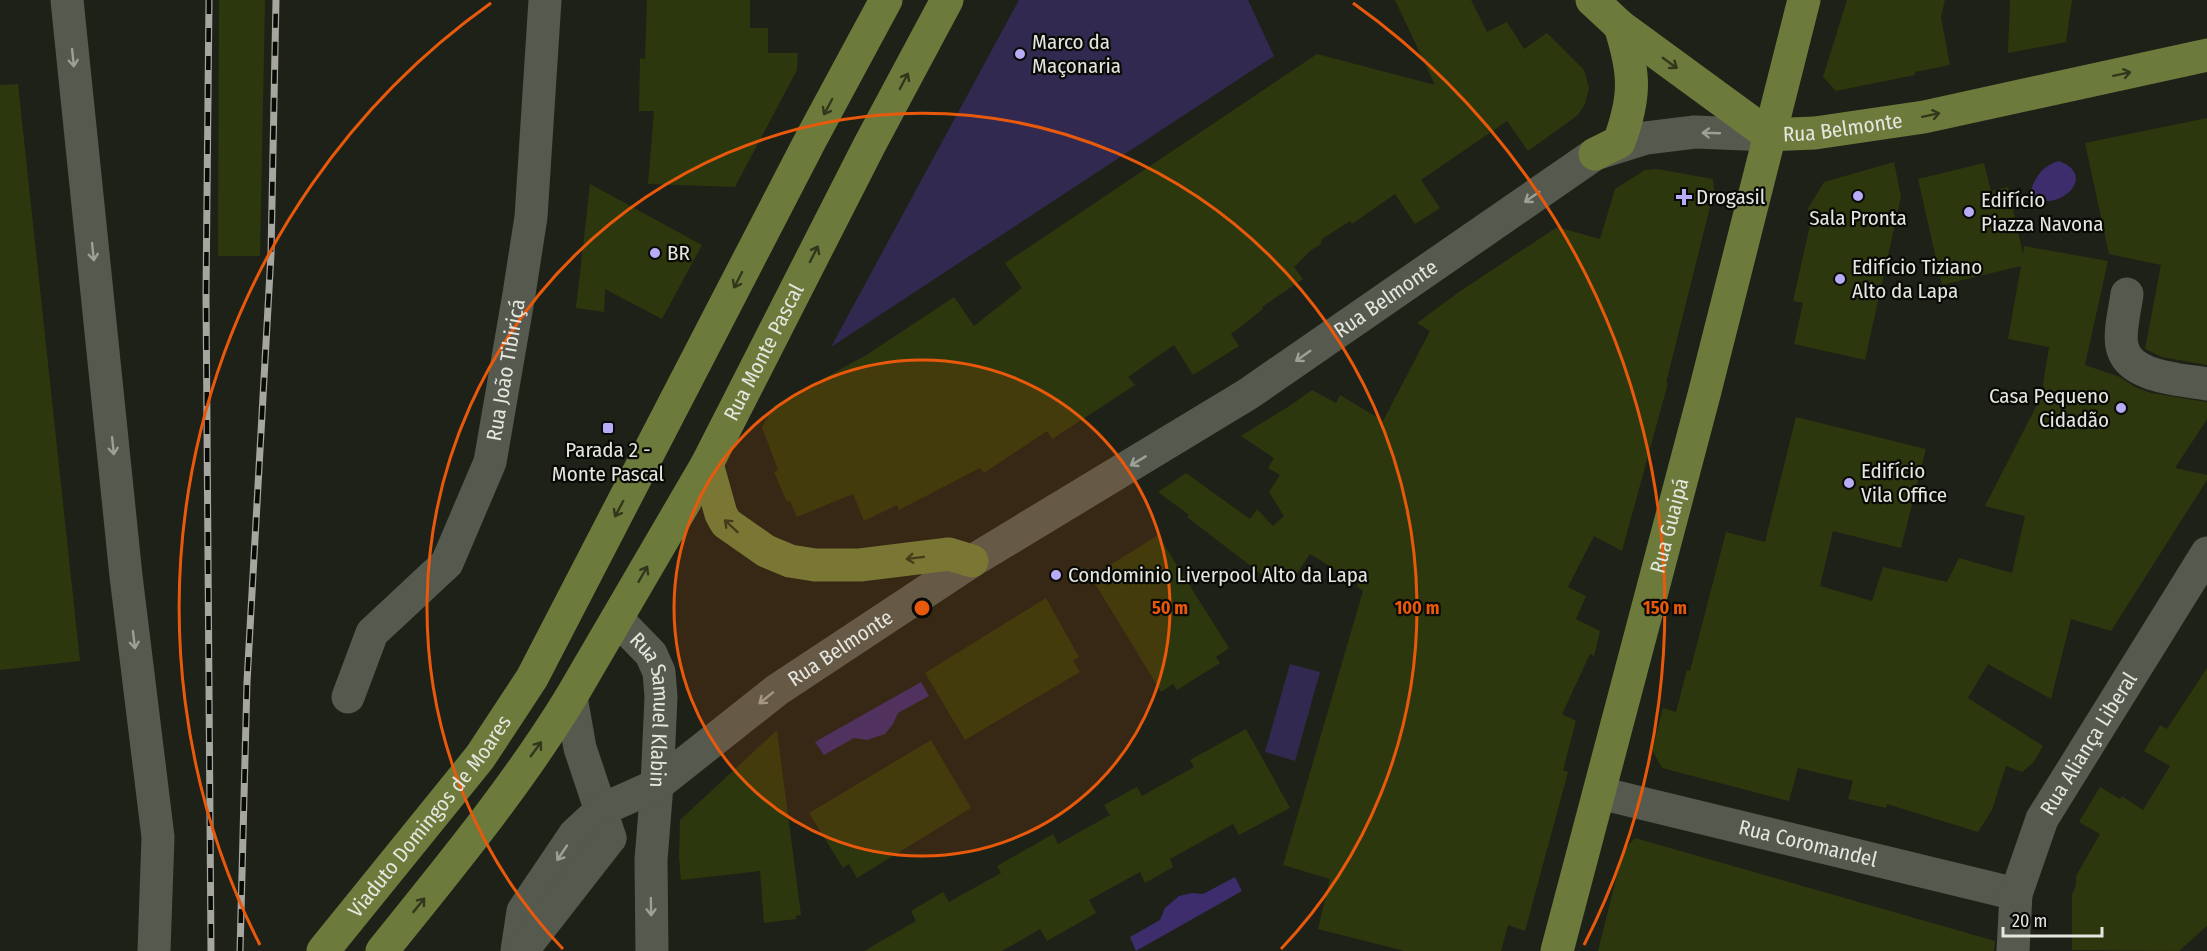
<svg xmlns="http://www.w3.org/2000/svg" width="2207" height="951" font-family="'Fira Sans Condensed',sans-serif">
  <style>
    .green { fill: #322951 }
    .water { fill: #3d2d6c }
    .building { fill: #2d370d }
    .lines { fill: none; stroke-linecap: round; stroke-linejoin: round }
    .minor { stroke: #55594e; stroke-width: 33 }
    .major { stroke: #6c7b3c; stroke-width: 33 }
    .rail-casing { stroke: #a4a69f; stroke-width: 7 }
    .rail { stroke: #090a06; stroke-width: 4.5; stroke-dasharray: 14; stroke-linecap: butt }
    .oneway { stroke: #9ca096 }
    .oneway2 { stroke: #31371c }
    .ring { fill: none; stroke: #e8590c; stroke-width: 3 }
    .poi-dot { fill: #b8abf7; stroke: #090a06; stroke-width: 2 }
    .labels { text-anchor: middle; stroke-width: 4.5; stroke-linejoin: round; paint-order: stroke }
    .poi-label { font-size: 21px; fill: #e4e6df; stroke: #090a06; text-anchor: start }
    .street-label { font-size: 21px; fill: #e4e6df; stroke: #090a06 }
    .centre { fill: #e8590c; stroke: #090a06; stroke-width: 3 }
    .ring-label { font-size: 18px; text-anchor: middle; font-weight: bold; fill: #e8590c; stroke: #090a06; stroke-width: 4.5; stroke-linejoin: round; paint-order: stroke }
  </style>
  <rect width="100%" height="100%" fill="#1e2117"/>
  <path class="green" d="M1019,0H1248L1274,56L831,347Z
    M1290,664L1320,672L1295,761L1265,752Z"/>
  <path class="water" d="M2059,161C2100,176 2057,215 2029,196C2034,179 2041,166 2059,161Z
    M921,682L929,696L898,713L893,724L885,734L867,740L854,738L824,755L815,742Z
    M1235,877L1242,891L1136,951L1130,937L1160,920L1165,908L1179,896L1192,893L1203,894Z"/>
  <path class="building" d="M219,0H265L260,256H218Z
    M647,0H750V28H768V53H798L797,70L735,187L648,184L654,111H639L640,58L645,59Z
    M1395,0H1471L1487,32L1507,22L1524,49L1547,33L1584,70L1589,88L1585,104L1578,115L1528,151L1507,121L1421,180L1440,208L1415,224L1395,194L1352,224L1350,221L1322,239L1320,245L1311,250L1294,267L1303,279L1262,307L1263,309L1231,334L1239,346L1193,375L1174,345L1128,377L1135,385L1052,439L1047,431L984,473L980,468L899,510L897,505L864,521L853,494L797,517L790,501L787,502L774,472L778,470L762,427L774,406L868,354L954,297L974,326L1022,288L1005,263L1317,54L1435,85Z
    M1847,0H1945L1941,17L1950,65L1915,72V75L1836,91L1823,77Z
    M2010,0H2072L2066,42L2008,53Z
    M18,84L80,661L0,670V85Z
    M2207,118V365L2162,357L2145,349L2161,265L2109,254L2085,143Z
    M1894,162L1901,197L1865,360L1794,344L1803,303L1793,301L1813,212L1807,210L1824,182Z
    M1984,163L1991,191L2008,187L2023,254L2024,246L2108,261L2085,365L2120,377L2135,387L2151,393L2207,402V419L2175,468L2207,475V480L2111,631L2071,619L2051,699L1988,664L1968,698L2043,746L2033,763L2022,772L2006,766L1992,810L1978,832L1887,804L1886,808L1848,799L1853,781L1798,768L1789,801L1662,768L1652,750L1663,708L1676,712L1687,670L1690,671L1726,532L1765,542L1796,417L1926,449L1901,548L1833,531L1820,586L1872,601L1883,567L1947,582L1959,558L2012,573L2025,516L1985,506L2045,389L2043,385L2049,347L2008,339L2021,266L1942,285L1918,179Z
    M1657,169L1713,179L1714,191L1666,383H1668L1622,551L1594,536L1568,587L1586,596L1576,619L1600,631L1594,656L1590,654L1562,714L1576,721L1563,770L1568,772L1525,931L1508,925L1501,951H1405L1318,929L1330,879L1283,865L1363,591L1357,586L1358,583L1310,554L1289,585L1269,571L1265,577L1187,517L1189,515L1158,492L1186,473L1250,519L1257,509L1273,526L1284,516L1269,492L1280,475L1268,468L1274,458L1241,436L1291,405L1312,390L1336,403L1340,395L1383,421L1430,331L1417,323L1459,292L1557,227L1600,239L1615,189L1645,170Z
    M590,184L702,245L662,319L605,289L604,312L576,308Z
    M1158,535L1229,648L1216,657L1220,663L1177,690L1173,684L1161,692L1091,577Z
    M1046,598L1079,657L1073,660L1080,672L965,740L925,673Z
    M2207,668V926L2179,951L2072,950V894L2076,885V876L2100,834L2079,822L2100,787L2120,799L2122,796L2143,810L2170,766L2144,751L2160,725L2167,729Z
    M1246,729L1290,808L1239,835L1233,824L1170,859L1173,867L1145,883L1140,872L1089,900L1096,913L1047,941L1040,929L1002,951H864L916,921L911,911L943,892L949,902L1001,873L997,866L1053,834L1058,844L1110,815L1104,805L1137,787L1142,796L1194,767L1190,760Z
    M777,730L801,915L796,916V919L764,923L760,871L681,880L679,857L680,820Z
    M931,740L971,808L857,878L849,864L843,868L809,813Z
    M1635,838L1995,941L1994,951H1598L1623,851Z"/>
  <g class="lines">
    <g class="minor">
      <path d="M67,0L126,576L158,837L154,951"/>
      <path d="M2127,294C2125,309 2119,333 2122,346C2128,378 2181,379 2207,384"/>
      <path id="s1" d="M617,619L651,654L659,672L661,697L657,785L651,860L652,951"/>
      <path id="s2" d="M348,697L372,633L447,563L490,462L519,294L531,217L545,0"/>
      <path d="M571,697L580,748L610,838"/>
      <path id="s3" d="M1600,793L2016,894"/>
      <path id="s4" d="M517,951L523,911L575,834L601,810L657,785L777,690L972,561L1248,394L1595,154L1646,138L1695,132L1769,135"/>
      <path d="M522,951L610,838"/>
      <path id="s5" d="M2013,951L2016,894L2042,819L2207,553"/>
    </g>
    <g class="major">
      <path d="M1592,0L1620,26L1769,135"/>
      <path id="s6" d="M1769,135L1815,133L1924,117L2207,55"/>
      <path d="M1595,154L1619,142C1636,96 1635,73 1620,26"/>
      <path d="M707,464L721,514L726,523L766,551L790,561L815,565H860L949,554L972,561"/>
      <path id="s7" d="M323,951L480,757L532,678L811,139L886,0"/>
      <path id="s8" d="M382,951C448,869 516,787 571,697L707,464L870,144L947,0"/>
      <path id="s9" d="M1557,951L1705,391L1804,0"/>
    </g>
    <g class="rail-casing">
      <path id="rail" d="M209,0L206,295L211,951
        M240,951L247,682L271,254L276,0"/>
    </g>
    <use href="#rail" class="rail"/>
  </g>
  <defs><path id="oneway-shaft" d="M-6 0H5M1.5-3L5.5 0L1.5 3" fill="none" stroke-width="1.6" stroke-linecap="round" stroke-linejoin="round" transform="scale(1.5)"/></defs>
  <g class="oneway">
    <use href="#oneway-shaft" transform="translate(73 58) rotate(84)"/>
    <use href="#oneway-shaft" transform="translate(1711 133) rotate(-178)"/>
    <use href="#oneway-shaft" transform="translate(1532 197) rotate(145)"/>
    <use href="#oneway-shaft" transform="translate(93 252) rotate(84)"/>
    <use href="#oneway-shaft" transform="translate(1303 356) rotate(145)"/>
    <use href="#oneway-shaft" transform="translate(113 446) rotate(84)"/>
    <use href="#oneway-shaft" transform="translate(1138 461) rotate(149)"/>
    <use href="#oneway-shaft" transform="translate(134 640) rotate(83)"/>
    <use href="#oneway-shaft" transform="translate(766 698) rotate(141)"/>
    <use href="#oneway-shaft" transform="translate(562 853) rotate(124)"/>
    <use href="#oneway-shaft" transform="translate(651 907) rotate(89)"/>
  </g>
  <g class="oneway2">
    <use href="#oneway-shaft" transform="translate(1670 63) rotate(36)"/>
    <use href="#oneway-shaft" transform="translate(2122 74) rotate(-12)"/>
    <use href="#oneway-shaft" transform="translate(904 81) rotate(-62)"/>
    <use href="#oneway-shaft" transform="translate(828 107) rotate(118)"/>
    <use href="#oneway-shaft" transform="translate(1931 115) rotate(-12)"/>
    <use href="#oneway-shaft" transform="translate(814 254) rotate(-63)"/>
    <use href="#oneway-shaft" transform="translate(738 280) rotate(117)"/>
    <use href="#oneway-shaft" transform="translate(619 509) rotate(118)"/>
    <use href="#oneway-shaft" transform="translate(731 526) rotate(-137)"/>
    <use href="#oneway-shaft" transform="translate(915 558) rotate(173)"/>
    <use href="#oneway-shaft" transform="translate(643 574) rotate(-60)"/>
    <use href="#oneway-shaft" transform="translate(536 749) rotate(-54)"/>
    <use href="#oneway-shaft" transform="translate(419 905) rotate(-51)"/>
  </g>
  <circle cx="922" cy="608" r="248" fill="#e8590c" fill-opacity=".12"/>
  <g class="ring">
    <circle cx="922" cy="608" r="248"/>
    <path d="M563 949A495 495 0 1 1 1281 949"/>
    <path d="M260 945A743 743 0 0 1 491 3M1353 3A743 743 0 0 1 1584 945"/>
  </g>
  <g class="poi-dot">
    <circle cx="1020" cy="54" r="6"/>
    <circle cx="1858" cy="196" r="6"/>
    <path d="M1681 188h6v6h6v6h-6v6h-6v-6h-6v-6h6z"/>
    <circle cx="1969" cy="212" r="6"/>
    <circle cx="655" cy="253" r="6"/>
    <circle cx="1840" cy="279" r="6"/>
    <circle cx="2121" cy="408" r="6"/>
    <rect x="602" y="422" width="12" height="12" rx="3"/>
    <circle cx="1849" cy="483" r="6"/>
    <circle cx="1056" cy="575" r="6"/>
  </g>
  <g class="labels">
    <g class="poi-label">
      <text x="1032" y="49">Marco da<tspan x="1032" dy="24">Maçonaria</tspan></text>
      <text x="1696" y="204">Drogasil</text>
      <text x="1981" y="207">Edifício<tspan x="1981" dy="24">Piazza Navona</tspan></text>
      <text x="1858" y="225" text-anchor="middle">Sala Pronta</text>
      <text x="667" y="260">BR</text>
      <text x="1852" y="274">Edifício Tiziano<tspan x="1852" dy="24">Alto da Lapa</tspan></text>
      <text x="2109" y="403" text-anchor="end">Casa Pequeno<tspan x="2109" dy="24">Cidadão</tspan></text>
      <text x="608" y="457" text-anchor="middle">Parada 2 -<tspan x="608" dy="24">Monte Pascal</tspan></text>
      <text x="1861" y="478">Edifício<tspan x="1861" dy="24">Vila Office</tspan></text>
      <text x="1068" y="582">Condominio Liverpool Alto da Lapa</text>
    </g>
    <g class="street-label">
      <text dy="7" stroke="none"><textPath href="#s6" startOffset="74">Rua Belmonte</textPath></text>
      <text dy="7" stroke="none"><textPath href="#s4" startOffset="1107">Rua Belmonte</textPath></text>
      <text dy="7" stroke="none"><textPath href="#s8" startOffset="712">Rua Monte Pascal</textPath></text>
      <text dy="7" stroke="none"><textPath href="#s2" startOffset="374">Rua João Tibiriçá</textPath></text>
      <text dy="7" stroke="none"><textPath href="#s9" startOffset="440">Rua Guaipá</textPath></text>
      <text dy="7" stroke="none"><textPath href="#s4" startOffset="459">Rua Belmonte</textPath></text>
      <text dy="7" stroke="none"><textPath href="#s1" startOffset="104">Rua Samuel Klabin</textPath></text>
      <text dy="7" stroke="none"><textPath href="#s5" startOffset="225">Rua Aliança Liberal</textPath></text>
      <text dy="7" stroke="none"><textPath href="#s7" startOffset="172">Viaduto Domingos de Moares</textPath></text>
      <text dy="7" stroke="none"><textPath href="#s3" startOffset="214">Rua Coromandel</textPath></text>
    </g>
  </g>
  <circle cx="922" cy="608" r="9" class="centre"/>
  <g class="ring-label">
    <text x="1170" y="614">50 m</text>
    <text x="1417" y="614">100 m</text>
    <text x="1665" y="614">150 m</text>
  </g>
  <path d="M2003 927v9h99v-9" fill="none" stroke="#e4e6df" stroke-width="3"/>
  <text x="2012" y="927" font-size="18" fill="#e4e6df" stroke="#090a06" stroke-width="4.5" paint-order="stroke">20 m</text>
</svg>
